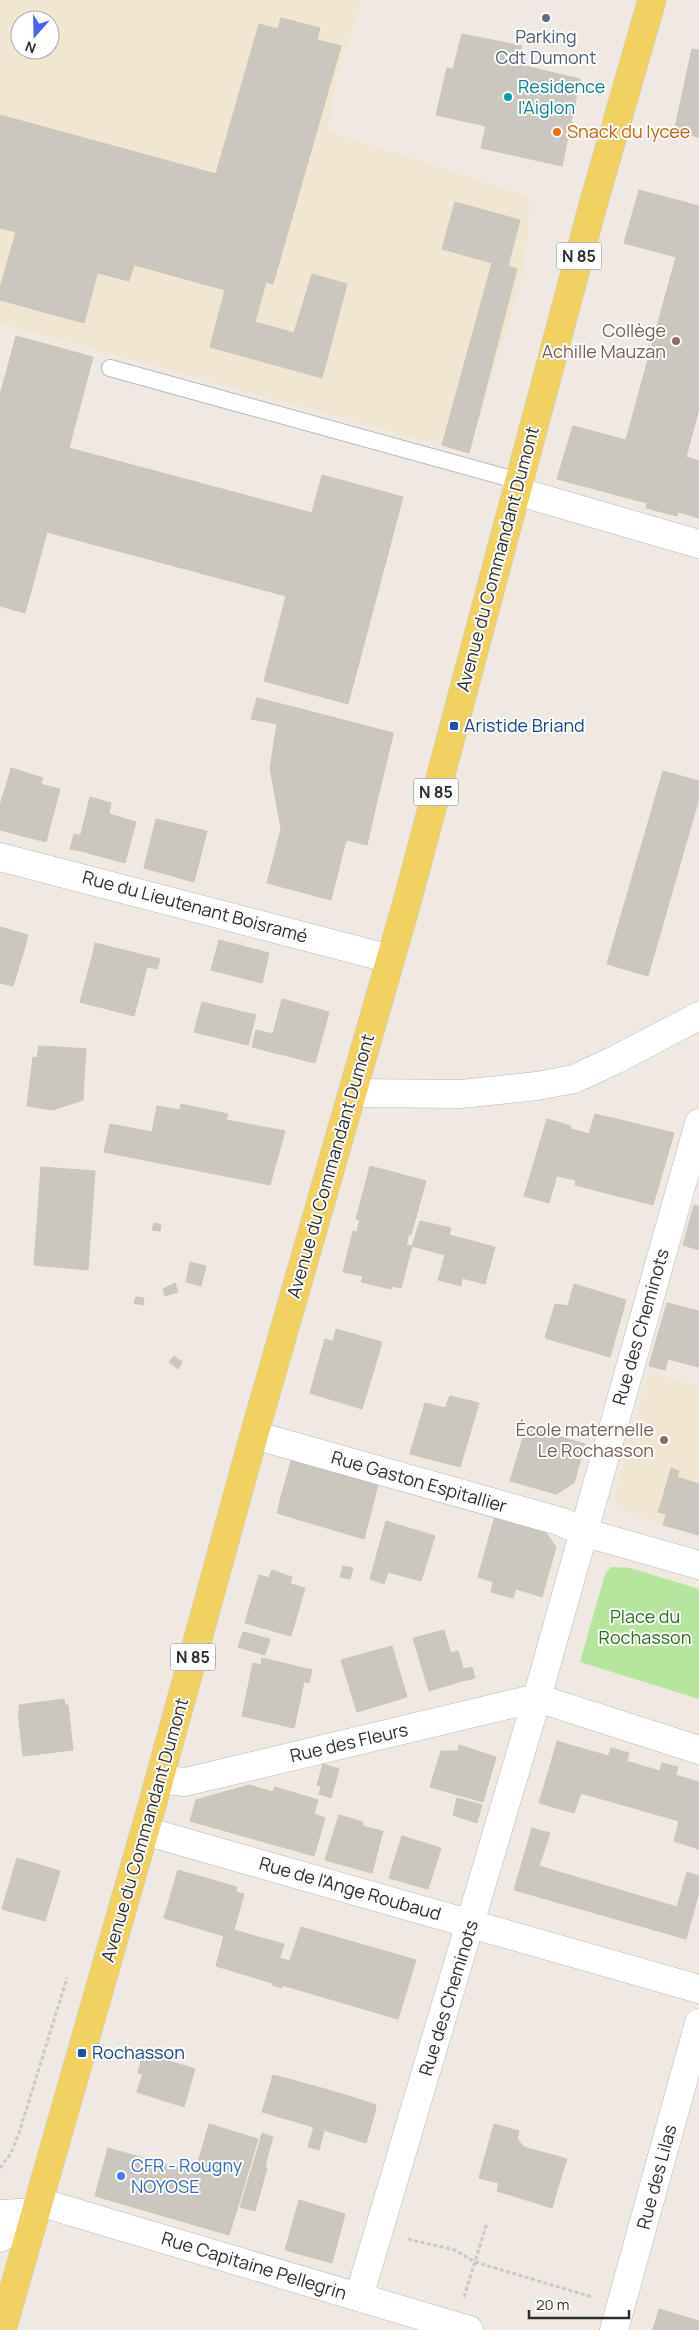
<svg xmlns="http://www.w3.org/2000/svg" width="699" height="2330" font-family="Manrope,sans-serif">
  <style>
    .education { fill: #f0e6d1; fill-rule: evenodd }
    .green { fill: #b6e59e }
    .building { fill: #cbc7bf; stroke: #cbc5ba }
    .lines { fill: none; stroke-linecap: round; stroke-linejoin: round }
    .service-casing { stroke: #b4b7c1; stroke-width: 18 }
    .minor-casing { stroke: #b4b7c1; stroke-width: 29 }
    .secondary-casing { stroke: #b4b7c1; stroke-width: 29 }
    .primary-casing { stroke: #c9c9c9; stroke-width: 29 }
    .path { stroke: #c9c9c9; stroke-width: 3; stroke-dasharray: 4 2.5; stroke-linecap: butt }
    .service { stroke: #fff; stroke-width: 16 }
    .minor { stroke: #fff; stroke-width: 28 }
    .secondary { stroke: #fff; stroke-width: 28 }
    .primary { stroke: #f2d163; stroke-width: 28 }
    .service-dot { fill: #5c6f8a; stroke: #fff; stroke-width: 2 }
    .culture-dot { fill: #0f9aa8; stroke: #fff; stroke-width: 2 }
    .food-dot { fill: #e8710a; stroke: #fff; stroke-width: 2 }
    .education-dot { fill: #8d6e63; stroke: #fff; stroke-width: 2 }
    .transit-dot { fill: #1a4fb4; stroke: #fff; stroke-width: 2 }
    .shop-dot { fill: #3f7fe0; stroke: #fff; stroke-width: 2 }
    .labels { text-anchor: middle; stroke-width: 4; stroke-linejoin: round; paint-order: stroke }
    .shield { fill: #fff; stroke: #6d6d6d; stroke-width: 1 }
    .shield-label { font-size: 16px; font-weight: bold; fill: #2e2e2e }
    .service-label { font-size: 18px; fill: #4e5e75; stroke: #fff }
    .culture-label { font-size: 18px; fill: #0d838f; stroke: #fff; text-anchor: start }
    .food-label { font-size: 18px; fill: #c56008; stroke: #fff; text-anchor: start }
    .education-label { font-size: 18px; fill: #785e54; stroke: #fff; text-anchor: end }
    .street-label { font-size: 18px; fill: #2e2e2e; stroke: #fff }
    .transit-label { font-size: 18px; fill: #164399; stroke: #fff; text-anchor: start }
    .park-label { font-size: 18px; fill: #2c6e1b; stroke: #fff }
    .shop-label { font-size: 18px; fill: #366cbe; stroke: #fff; text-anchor: start }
  </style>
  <rect width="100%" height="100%" fill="#efe9e1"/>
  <path class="education" d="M0,0H362L338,70L328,131L531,198L522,278L469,453L0,323ZM20,20H50V50H20Z
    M648,1374L699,1385V1535L663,1525L621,1508L615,1495Z"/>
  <path class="green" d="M611,1567L630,1568L699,1589V1699L580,1662L605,1574Z"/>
  <path class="building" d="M281,18L320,28L317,40L341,46L273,284L266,282L255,322L294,333L312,274L347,284L322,378L210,347L225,290L102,256L84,323L0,300V288L16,232L0,228V133L211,191L259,24L278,29Z
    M462,34L522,46L517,64L580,79L562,166L481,148L486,126L436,115L447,68L453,69Z
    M692,49L699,50V137L674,132Z
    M0,115L216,174L211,191L0,133Z
    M639,190L699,206V337L663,466L699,476V518L678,512L677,516L646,508L647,503L557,479L573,426L626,440L676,257L624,243Z
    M455,202L520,220L508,266L517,269L469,453L442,445L492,263L442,249Z
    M102,256L134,265L129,281L98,273Z
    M16,336L93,357L69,448L312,513L322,475L403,497L348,704L264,681L286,596L47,532L25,613L0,606V395Z
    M699,337V409L686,457L699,461V476L663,466Z
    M257,698L305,710L294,772L270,768L277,724L251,719Z
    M305,710L393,733V735L346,723L330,789L348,793L336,843L281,829L270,768L294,772Z
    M346,723L393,735L377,801L330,789Z
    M11,768L43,778L41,784L9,776Z
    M663,771L699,781V798L648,976L607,964Z
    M9,776L60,789L46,842L0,830V805Z
    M348,793L377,801L367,845L347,840L345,844L336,843Z
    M90,797L111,803L109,814L136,822L125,863L77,850Z
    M156,819L207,831L194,882L144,868Z
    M281,829L345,844L331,900L267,883Z
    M74,834L81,836L77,850L70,849Z
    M0,927L28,935L25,947L0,940Z
    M0,940L25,947L13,986L0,983Z
    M219,940L269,953L262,983L211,970Z
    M95,943L160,959L157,969L93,953Z
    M93,953L147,967L134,1016L80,1002Z
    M282,999L329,1012L315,1063L252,1047L256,1030L273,1034Z
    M202,1002L256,1015L248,1045L194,1032Z
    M39,1046L59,1047L57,1060L85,1062L83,1100L53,1110L27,1106L33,1057L37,1058Z
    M59,1047L86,1049L85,1062L57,1060Z
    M181,1104L228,1114L226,1120L285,1131L270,1185L104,1152L110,1124L152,1132L157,1106L180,1110Z
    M595,1114L674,1133L653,1205L575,1185L576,1180L557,1176L571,1129L589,1134Z
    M547,1119L571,1126L549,1203L524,1196Z
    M370,1166L426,1181L411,1235L409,1234L406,1245L390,1241L392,1229L356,1219Z
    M41,1167L95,1171L88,1270L34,1265Z
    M694,1205L699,1206V1250L683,1245Z
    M360,1220L392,1229L390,1241L357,1231Z
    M420,1221L451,1228L449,1235L495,1247L485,1284L462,1278L461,1286L438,1280L445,1255L412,1246Z
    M154,1223L161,1225L160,1231L152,1230Z
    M353,1231L402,1244L391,1289L361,1282L363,1276L343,1272Z
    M402,1244L412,1246L401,1288L391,1286Z
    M190,1262L206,1266L201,1286L186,1282Z
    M175,1283L178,1292L165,1296L163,1289Z
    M574,1284L626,1300L610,1357L545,1338L555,1304L568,1306Z
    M136,1297L144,1298L143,1305L134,1303Z
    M667,1303L699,1311V1367L652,1355Z
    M336,1329L382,1342L378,1356L333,1342Z
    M325,1339L378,1356L362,1409L310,1393Z
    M652,1355L668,1359L665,1370L649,1366Z
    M174,1356L182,1362L178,1369L169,1362Z
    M450,1396L479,1403L460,1467L410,1454L425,1403L445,1408Z
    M526,1427L585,1444L574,1483L556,1494L510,1481Z
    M292,1458L299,1461L291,1495L282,1493Z
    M299,1461L322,1467L320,1478L332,1482L320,1526L277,1513L282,1493L291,1495Z
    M322,1467L335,1471L332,1482L320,1478Z
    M671,1468L679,1471L674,1488L666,1486Z
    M335,1471L349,1475L346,1485L332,1482Z
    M349,1475L370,1481L361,1514L370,1516L364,1539L320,1526L332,1482L346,1485Z
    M677,1477L699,1484V1535L663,1525Z
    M370,1481L378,1484L370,1516L361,1514Z
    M666,1486L674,1488L670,1502L662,1500Z
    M662,1500L670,1502L666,1514L658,1512Z
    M495,1516L543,1528L556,1547L542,1597L478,1577Z
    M386,1521L405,1527L402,1538L414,1541L416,1530L435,1536L421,1581L388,1572L384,1584L370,1579Z
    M405,1527L416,1530L414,1541L402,1538Z
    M343,1566L353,1568L350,1579L340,1577Z
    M272,1570L292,1577L290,1584L269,1577Z
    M259,1575L305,1588L291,1636L245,1623Z
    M493,1582L516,1588L513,1598L491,1592Z
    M444,1630L459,1682L429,1691L413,1638Z
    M243,1632L270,1639L265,1655L238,1647Z
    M392,1646L407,1697L357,1712L341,1660Z
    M458,1651L463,1668L456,1671L451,1653Z
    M262,1658L312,1670L309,1683L275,1675L277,1669L261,1665Z
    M253,1663L277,1669L275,1675L304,1682L294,1728L242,1716Z
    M472,1667L475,1678L459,1682L456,1671Z
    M64,1699L65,1705L20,1711L19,1705Z
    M65,1705H68L73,1750L23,1756L18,1711Z
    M557,1741L573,1746L568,1764L552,1759Z
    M459,1745L496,1757L483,1802L430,1787L441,1751H458Z
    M573,1746L609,1756L603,1774L621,1779L626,1761L660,1771L655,1789L670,1793L675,1775L699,1782V1849L674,1841L679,1821L581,1793L574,1813L539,1803L552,1759L568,1764Z
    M611,1748L629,1753L621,1779L603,1774Z
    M662,1763L678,1767L670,1793L655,1789Z
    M323,1764L339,1769L331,1798L319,1794L321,1786L317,1785Z
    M249,1785L273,1792L275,1787L318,1800L314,1814L325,1818L314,1856L190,1821L196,1800Z
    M457,1798L482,1805L477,1823L453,1815Z
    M339,1815L363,1822L362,1826L383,1831L372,1873L325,1860Z
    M532,1828L550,1833L539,1866L677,1907L687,1872L699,1876V1893L686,1939L514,1890Z
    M402,1836L441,1848L428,1889L389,1878Z
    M17,1858L60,1871L45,1921L2,1909Z
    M178,1870L237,1887L236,1892L244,1894L234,1930L226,1928L224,1936L164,1918Z
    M301,1927L416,1960L398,2019L282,1985Z
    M226,1928L284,1944L272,1983L216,1966Z
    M280,1958L290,1961L282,1988L272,1985Z
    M143,2054L149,2055L143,2074L138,2073Z
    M149,2055L195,2069L184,2107L137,2092Z
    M273,2075L292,2080L291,2088L271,2082Z
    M292,2080L325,2089L314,2127L262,2112L271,2082L291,2088Z
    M325,2089L355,2098L353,2106L375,2112L366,2143L314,2127Z
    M355,2098L376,2105L375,2112L353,2106Z
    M209,2124L258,2139L239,2203L200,2190L204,2175L195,2173Z
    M494,2124L519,2131L511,2162L561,2177L552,2208L497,2191L499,2183L479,2178Z
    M314,2127L324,2131L319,2150L308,2147Z
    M262,2133L273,2137L269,2151L258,2148Z
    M517,2139L524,2147L567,2159L561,2177L511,2162Z
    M108,2148L204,2175L200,2190L239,2203L229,2235L95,2196Z
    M258,2148L269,2151L265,2167L267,2168L255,2211L240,2207Z
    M299,2200L345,2214L332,2263L285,2250Z
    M659,2309L699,2321V2330H653Z"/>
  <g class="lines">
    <g class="service-casing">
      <path id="service" d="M110,368L519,481"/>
    </g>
    <g class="minor-casing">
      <path id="minor" d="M516,491L699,544
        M0,857L391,959
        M254,1435L562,1522L583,1532L699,1565
        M537,1698L699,1750
        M160,1779L185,1782L537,1698
        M145,1831L699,1989
        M39,2202L469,2330
        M0,2214L35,2212
        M359,2297L537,1698L699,1123
        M614,2330L699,2023"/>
    </g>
    <g class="secondary-casing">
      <path id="secondary" d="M352,1093L461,1094L537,1086L574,1079L615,1060L699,1016
        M0,2238L10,2231L33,2222"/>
    </g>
    <g class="primary-casing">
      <path id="primary" d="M2,2330L153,1802L254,1435L407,902L593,205L652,0"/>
    </g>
    <path class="path" d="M0,2168L11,2153L19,2133L67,1978
      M408,2239L455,2250L475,2262L592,2297
      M464,2297L487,2223"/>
    <use href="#service" class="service"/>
    <use href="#minor" class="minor"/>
    <use href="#secondary" class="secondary"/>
    <use href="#primary" class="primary"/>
  </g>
  <circle class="service-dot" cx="546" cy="18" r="5"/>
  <circle class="culture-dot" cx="508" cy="97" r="5"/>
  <circle class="food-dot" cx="557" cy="132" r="5"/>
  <g class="education-dot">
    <circle cx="676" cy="341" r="5"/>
    <circle cx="664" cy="1440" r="5"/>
  </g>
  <g class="transit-dot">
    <rect x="449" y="721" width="10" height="10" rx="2.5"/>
    <rect x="77" y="2048" width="10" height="10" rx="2.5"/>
  </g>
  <circle class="shop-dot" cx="121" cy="2176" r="5"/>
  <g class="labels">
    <g class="shield">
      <rect x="556.5" y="242.5" width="45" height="27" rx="4"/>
      <rect x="413.5" y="778.5" width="45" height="27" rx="4"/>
      <rect x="170.5" y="1643.5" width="45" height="27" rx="4"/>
    </g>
    <g class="shield-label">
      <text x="579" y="262">N 85</text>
      <text x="436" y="798">N 85</text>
      <text x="193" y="1663">N 85</text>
    </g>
    <g class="service-label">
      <text x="546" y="43">Parking<tspan x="546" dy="21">Cdt Dumont</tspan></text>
    </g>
    <g class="culture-label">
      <text x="518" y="93">Residence<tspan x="518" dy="21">l'Aiglon</tspan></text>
    </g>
    <g class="food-label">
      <text x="567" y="138">Snack du lycee</text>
    </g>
    <g class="education-label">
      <text x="666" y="337">Collège<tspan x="666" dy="21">Achille Mauzan</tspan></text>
      <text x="654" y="1436">École maternelle<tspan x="654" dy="21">Le Rochasson</tspan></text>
    </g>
    <g class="street-label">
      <text transform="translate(498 559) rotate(-75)" y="6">Avenue du Commandant Dumont</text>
      <text transform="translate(195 907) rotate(15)" y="6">Rue du Lieutenant Boisramé</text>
      <text transform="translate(331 1166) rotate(-74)" y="6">Avenue du Commandant Dumont</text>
      <text transform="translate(641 1327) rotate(-74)" y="6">Rue des Cheminots</text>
      <text transform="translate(419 1482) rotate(16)" y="6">Rue Gaston Espitallier</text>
      <text transform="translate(349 1743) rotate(-13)" y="6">Rue des Fleurs</text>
      <text transform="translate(145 1830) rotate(-74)" y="6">Avenue du Commandant Dumont</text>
      <text transform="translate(350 1889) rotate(16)" y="6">Rue de l'Ange Roubaud</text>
      <text transform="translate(449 1998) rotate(-73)" y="6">Rue des Cheminots</text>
      <text transform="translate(657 2177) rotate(-75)" y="6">Rue des Lilas</text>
      <text transform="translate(254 2266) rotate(17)" y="6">Rue Capitaine Pellegrin</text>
    </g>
    <g class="transit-label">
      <text x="464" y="732">Aristide Briand</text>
      <text x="92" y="2059">Rochasson</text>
    </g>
    <g class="park-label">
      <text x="645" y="1623">Place du<tspan x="645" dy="21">Rochasson</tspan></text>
    </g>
    <g class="shop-label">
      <text x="131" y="2172">CFR - Rougny<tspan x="131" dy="21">NOYOSE</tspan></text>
    </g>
  </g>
  <g transform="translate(35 35) rotate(200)"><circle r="24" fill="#ffffff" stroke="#ababab"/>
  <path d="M0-4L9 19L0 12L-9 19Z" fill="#4264fb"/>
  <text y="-8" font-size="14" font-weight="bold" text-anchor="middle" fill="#2e2e2e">N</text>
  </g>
  <path d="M529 2310v8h100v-8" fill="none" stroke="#2e2e2e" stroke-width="2.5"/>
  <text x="536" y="2310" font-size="15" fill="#2e2e2e" stroke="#ffffff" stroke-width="4" paint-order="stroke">20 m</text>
</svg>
